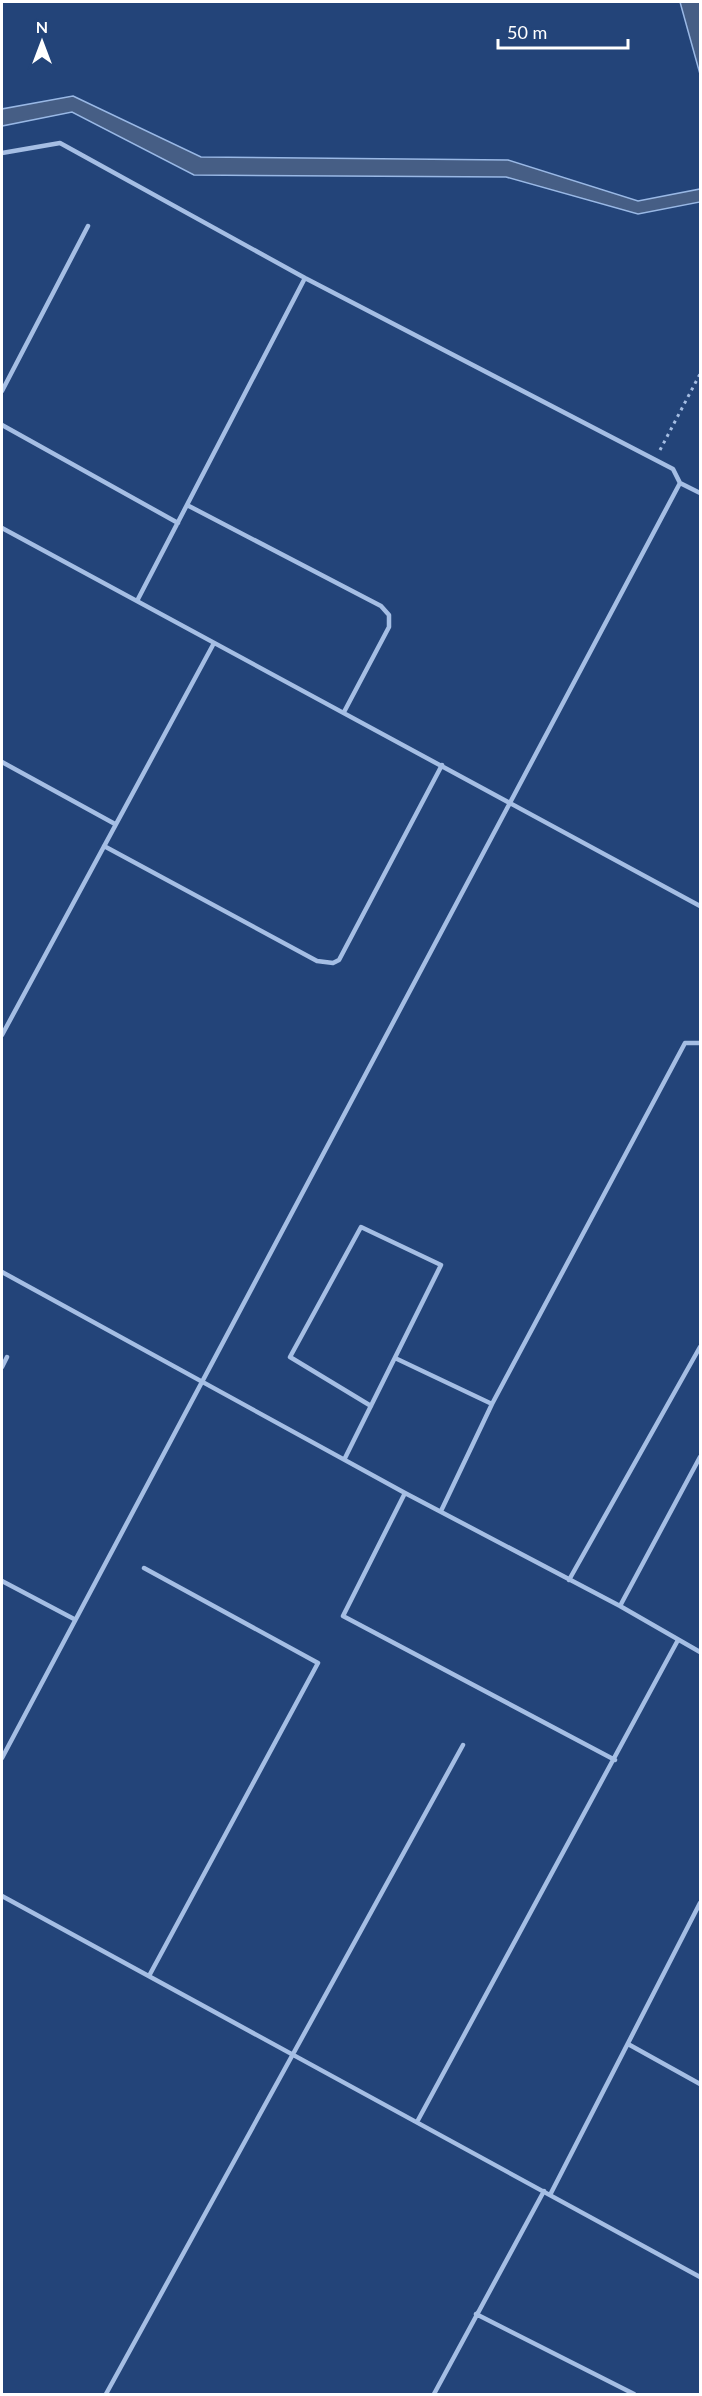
<svg xmlns="http://www.w3.org/2000/svg" width="702" height="2396" font-family="Lato,sans-serif">
  <style>
    .water { fill: #465e85; stroke: #99b8e5; stroke-width: 1.5 }
    .lines { fill: none; stroke-linecap: round; stroke-linejoin: round }
    .path { stroke: #a5bee4; stroke-width: 3; stroke-dasharray: 3 4.5; stroke-linecap: butt }
    .service { stroke: #a5bee4; stroke-width: 4.5 }
  </style>
  <rect width="100%" height="100%" fill="#234479"/>
  <path class="water" d="M680,2H700V74Z
    M73,96L201,157L508,160L638,201L700,189V202L638,214L506,177L194,175L72,112L2,126V109Z"/>
  <g class="lines">
    <path class="path" d="M660,450L700,374"/>
    <path class="service" d="M2,153L60,143L305,278L673,469L680,483L700,493
      M2,391L88,226
      M2,425L178,523
      M187,505L381,606L389,615V627L344,712
      M2,528L700,906
      M137,601L305,278
      M2,762L115,824
      M104,846L317,961L333,963L339,960L442,765
      M2,1035L214,643
      M2,1272L405,1493L620,1606L700,1652
      M395,1358L492,1404
      M2,1367L7,1357
      M345,1458L441,1265L361,1227L290,1357L371,1406
      M405,1493L343,1616L615,1760
      M441,1511L492,1404L685,1043H700
      M144,1568L318,1663L149,1976
      M569,1580L700,1347
      M2,1581L74,1619
      M620,1606L700,1457
      M2,1758L680,483
      M2,1896L700,2277
      M628,2044L700,2084
      M417,2122L678,1640
      M550,2195L700,1903
      M476,2314L634,2394
      M106,2394L463,1745
      M434,2394L544,2191"/>
  </g>
  <rect width="702" height="2396" fill="none" stroke="#ffffff" stroke-width="6"/>
  <g transform="translate(42 42)" stroke="#234479" stroke-width="4.5" paint-order="stroke">
  <path d="M0-4.5L10 22L0 15L-10 22Z" fill="#ffffff"/>
  <text y="-9" font-size="16" font-weight="bold" text-anchor="middle" fill="#ffffff">N</text>
  </g>
  <path d="M498 39v9h130v-9" fill="none" stroke="#ffffff" stroke-width="3"/>
  <text x="507" y="39" font-size="18" fill="#ffffff" stroke="#234479" stroke-width="4.5" paint-order="stroke">50 m</text>
</svg>
